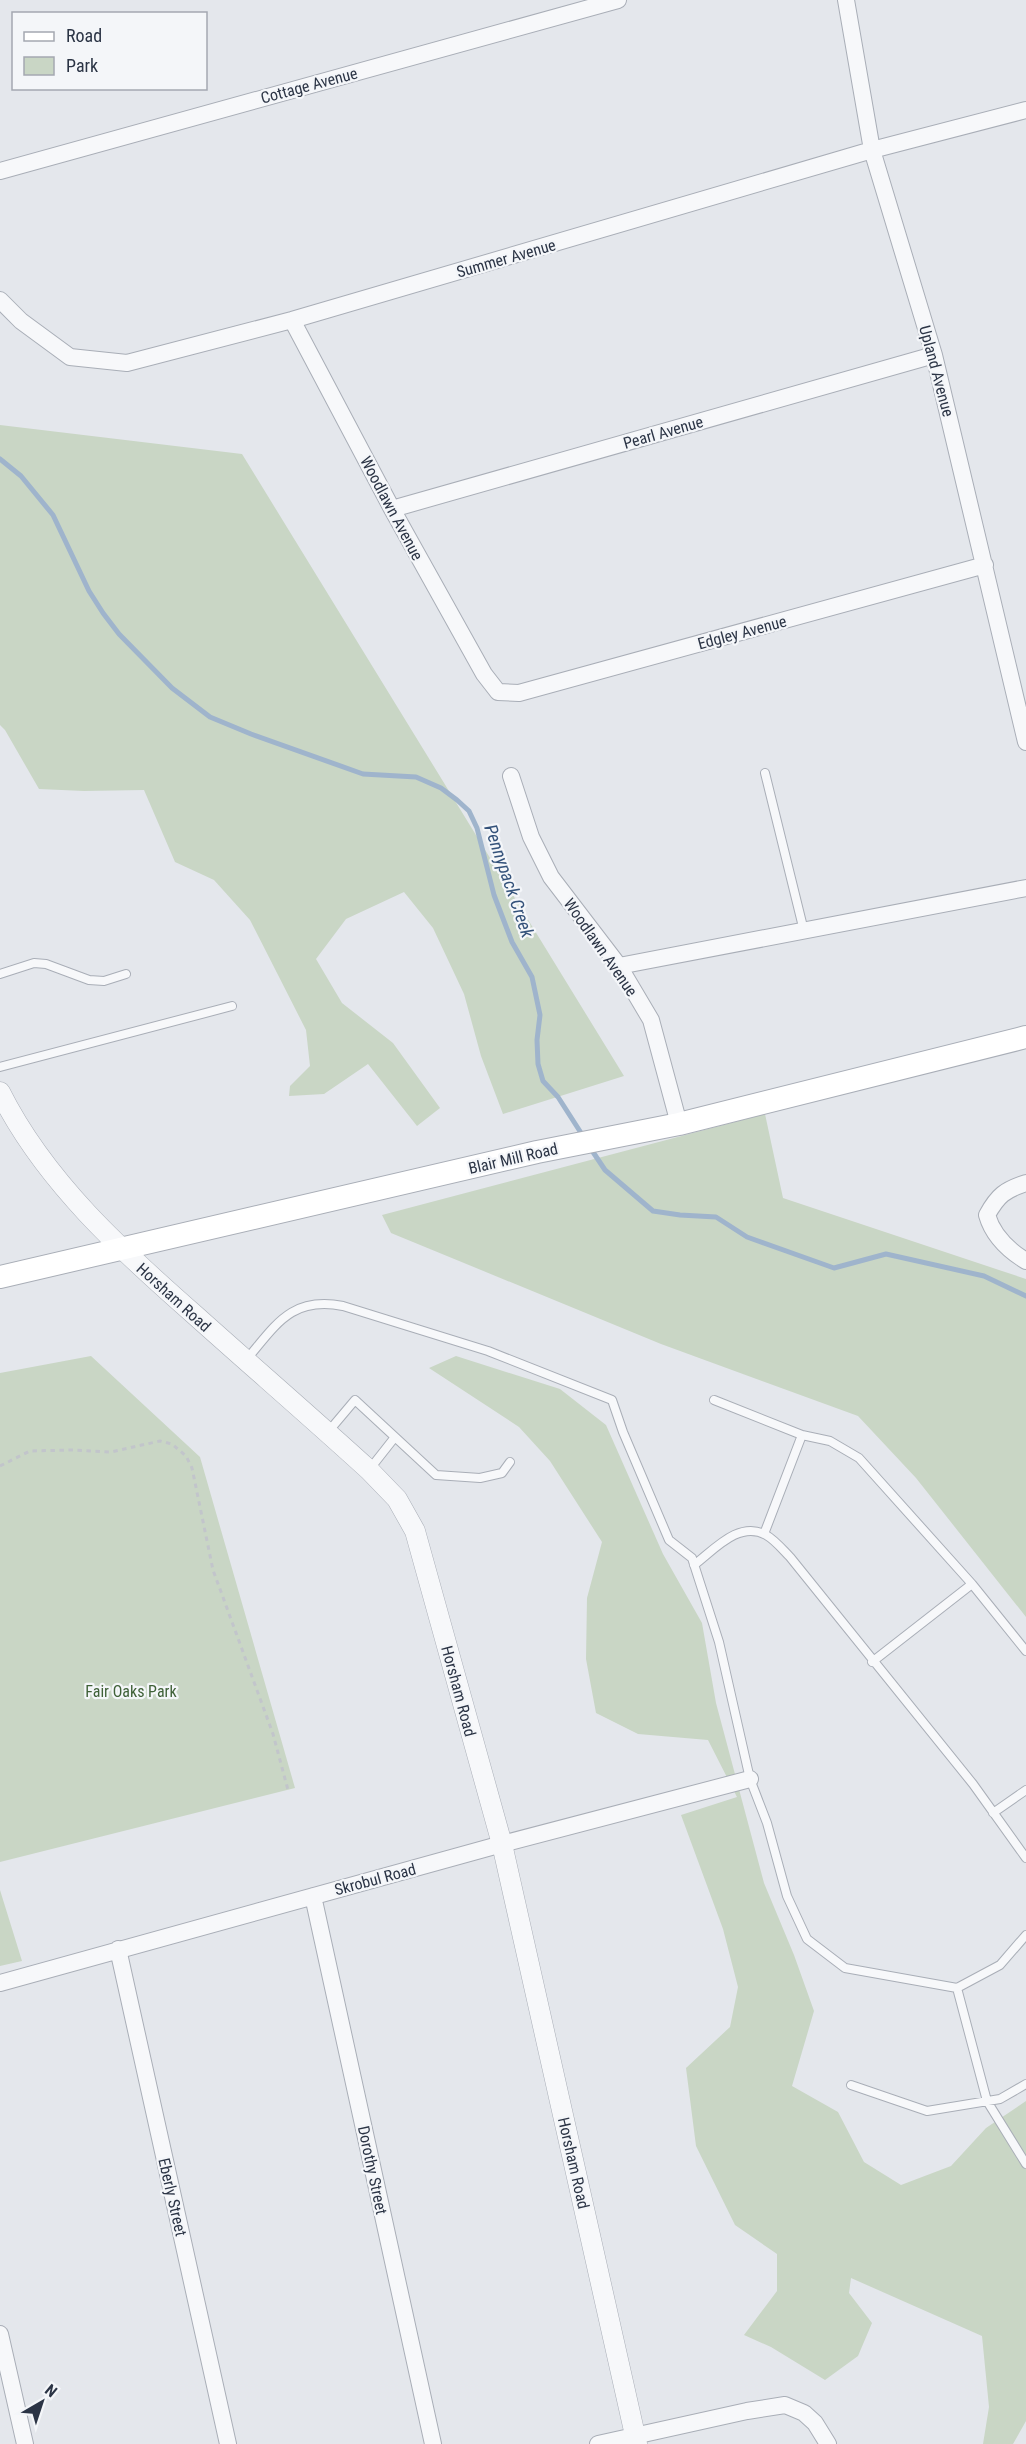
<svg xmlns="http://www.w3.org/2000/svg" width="1026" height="2444" font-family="'Roboto Condensed',sans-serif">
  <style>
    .green { fill: #c9d6c5 }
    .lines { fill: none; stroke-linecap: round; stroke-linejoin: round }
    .stream { stroke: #9fb4cc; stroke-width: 5 }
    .service-casing { stroke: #a9aeb7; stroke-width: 10 }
    .minor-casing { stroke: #a9aeb7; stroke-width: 18 }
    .tertiary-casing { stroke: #a9aeb7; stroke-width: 21 }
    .secondary-casing { stroke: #a9aeb7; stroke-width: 24 }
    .path { stroke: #c2c5cb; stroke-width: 3; stroke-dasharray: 4.5 4.5; stroke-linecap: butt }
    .service { stroke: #f7f8fa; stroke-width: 8 }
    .minor { stroke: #f7f8fa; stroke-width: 16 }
    .tertiary { stroke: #f7f8fa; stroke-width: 20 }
    .secondary { stroke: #fff; stroke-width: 22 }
    .labels { text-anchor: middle; stroke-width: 4.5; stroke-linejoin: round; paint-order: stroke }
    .street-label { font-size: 16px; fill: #2b3445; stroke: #f4f6f9 }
    .park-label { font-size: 16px; fill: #3f6138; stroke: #f4f6f9 }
    .water-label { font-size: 18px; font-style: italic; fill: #34527a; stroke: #f4f6f9 }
  </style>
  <rect width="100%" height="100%" fill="#e4e7ec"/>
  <path class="green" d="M0,425L242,454L624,1076L503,1114L481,1056L464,994L433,928L404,892L346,919L316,959L342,1003L393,1043L440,1108L417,1126L368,1064L324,1094L289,1096L290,1086L310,1066L306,1030L250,920L214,880L175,862L144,790L84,791L39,789L5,730L0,725Z
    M765,1114L783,1198L1026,1279V1617L916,1478L858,1416L661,1344L391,1233L382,1215Z
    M91,1356L200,1457L295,1788L0,1862V1373Z
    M456,1356L560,1389L606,1425L663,1554L702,1623L716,1703L764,1883L794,1955L814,2011L792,2086L838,2112L864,2162L901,2185L951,2166L986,2128L1026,2101V2421L1013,2444H983L989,2407L982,2336L851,2278L849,2293L872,2323L858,2356L825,2380L771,2347L744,2335L777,2291V2254L735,2225L696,2146L686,2068L730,2027L738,1987L723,1929L681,1815L737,1797L708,1740L638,1734L596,1713L586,1659L587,1598L602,1542L550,1461L519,1427L429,1368Z
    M0,1890L22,1961L0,1966Z"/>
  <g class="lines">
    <path class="stream" d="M0,459L21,476L53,515L89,591L103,613L119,634L172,688L210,717L251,734L363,774L416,777L441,788L457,800L469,811L477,828L494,895L512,942L532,977L540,1015L537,1040L538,1064L543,1081L558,1097L583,1136
      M591,1149L605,1170L653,1211L680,1215L716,1217L747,1237L834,1268L886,1254L984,1276L1026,1296"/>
    <g class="service-casing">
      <path id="service" d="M765,773L804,931
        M0,974L34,963L46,964L89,980L104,981L126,974
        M0,1067L232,1006
        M246,1360C276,1325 291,1296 343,1306L488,1351L612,1400L623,1432L669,1540L692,1558L719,1642L750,1779L767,1823L787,1896L807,1939L845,1968L957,1988L1000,1965L1026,1935
        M714,1400L802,1435L830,1441L859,1458L972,1584L1026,1651
        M328,1432L355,1400L436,1475L480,1478L502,1473L510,1462
        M369,1470L395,1437
        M764,1534L802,1435
        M694,1565C714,1550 739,1520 766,1535C775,1540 783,1550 790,1557L973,1784L1026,1858
        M872,1662L972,1584
        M993,1813L1026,1790
        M957,1988L987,2101L1026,2164
        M851,2085L927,2111L1000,2099L1026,2084"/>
    </g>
    <g class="minor-casing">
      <path id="minor" d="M846,0L872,150L934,355L1026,742
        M0,171L618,0
        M0,300L21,321L70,357L127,363L292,320L872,150L1026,110
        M292,320L392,509L484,674L498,692L519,693L985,565
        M392,509L934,355
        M511,776L531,837L551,877L619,966L651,1020L679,1124
        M619,966L1026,888
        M1026,1183C1005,1190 998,1195 987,1215C993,1236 1008,1250 1026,1261
        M313,1896L433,2444
        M118,1949L228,2444
        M0,1983L502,1844L750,1779
        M0,2334L25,2444
        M598,2444L747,2411L785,2405L804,2413L815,2423L828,2444"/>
    </g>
    <g class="tertiary-casing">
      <path id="tertiary" d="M0,1092C45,1182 122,1251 196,1316C254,1368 312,1418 369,1470L397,1499L415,1531L502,1844L637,2444"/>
    </g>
    <g class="secondary-casing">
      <path id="secondary" d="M0,1277L537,1152L679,1124L1026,1037"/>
    </g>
    <path class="path" d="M0,1466L30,1451L71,1450L111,1452L160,1441L172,1444L186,1456L192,1468L213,1570L273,1734L288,1790"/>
    <use href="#service" class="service"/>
    <use href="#minor" class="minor"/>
    <use href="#tertiary" class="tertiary"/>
    <use href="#secondary" class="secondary"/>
  </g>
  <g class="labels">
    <g class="street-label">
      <text transform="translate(309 85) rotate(-15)" y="6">Cottage Avenue</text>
      <text transform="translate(506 258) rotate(-16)" y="6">Summer Avenue</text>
      <text transform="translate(937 371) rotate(75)" y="6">Upland Avenue</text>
      <text transform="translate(663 432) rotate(-16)" y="6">Pearl Avenue</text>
      <text transform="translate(392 508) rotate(62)" y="6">Woodlawn Avenue</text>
      <text transform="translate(742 632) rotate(-15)" y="6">Edgley Avenue</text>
      <text transform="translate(601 947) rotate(55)" y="6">Woodlawn Avenue</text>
      <text transform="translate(513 1158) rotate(-13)" y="6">Blair Mill Road</text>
      <text transform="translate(174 1297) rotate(42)" y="6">Horsham Road</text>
      <text transform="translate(459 1691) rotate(75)" y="6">Horsham Road</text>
      <text transform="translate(375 1879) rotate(-15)" y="6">Skrobul Road</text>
      <text transform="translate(574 2163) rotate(77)" y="6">Horsham Road</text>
      <text transform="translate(373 2170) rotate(78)" y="6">Dorothy Street</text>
      <text transform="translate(173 2197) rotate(77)" y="6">Eberly Street</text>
    </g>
    <g class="park-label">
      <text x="131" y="1697">Fair Oaks Park</text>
    </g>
    <g class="water-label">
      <text transform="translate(509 881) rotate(71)" y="6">Pennypack Creek</text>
    </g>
  </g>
  <rect x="12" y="12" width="195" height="78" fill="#f4f6f9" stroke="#a4a8b1" stroke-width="1.5"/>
  <rect x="24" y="32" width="30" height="9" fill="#ffffff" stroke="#a4a8b1" stroke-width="1.5"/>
  <text x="66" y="42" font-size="18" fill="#2b3445">Road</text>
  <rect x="24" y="57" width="30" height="18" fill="#c9d6c5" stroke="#a4a8b1" stroke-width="1.5"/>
  <text x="66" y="72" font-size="18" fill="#2b3445">Park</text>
  <g transform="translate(42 2402) rotate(39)" stroke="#f4f6f9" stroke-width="4.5" paint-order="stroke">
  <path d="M0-4.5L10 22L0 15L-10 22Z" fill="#2b3445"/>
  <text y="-9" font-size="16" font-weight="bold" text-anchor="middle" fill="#2b3445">N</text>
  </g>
</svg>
